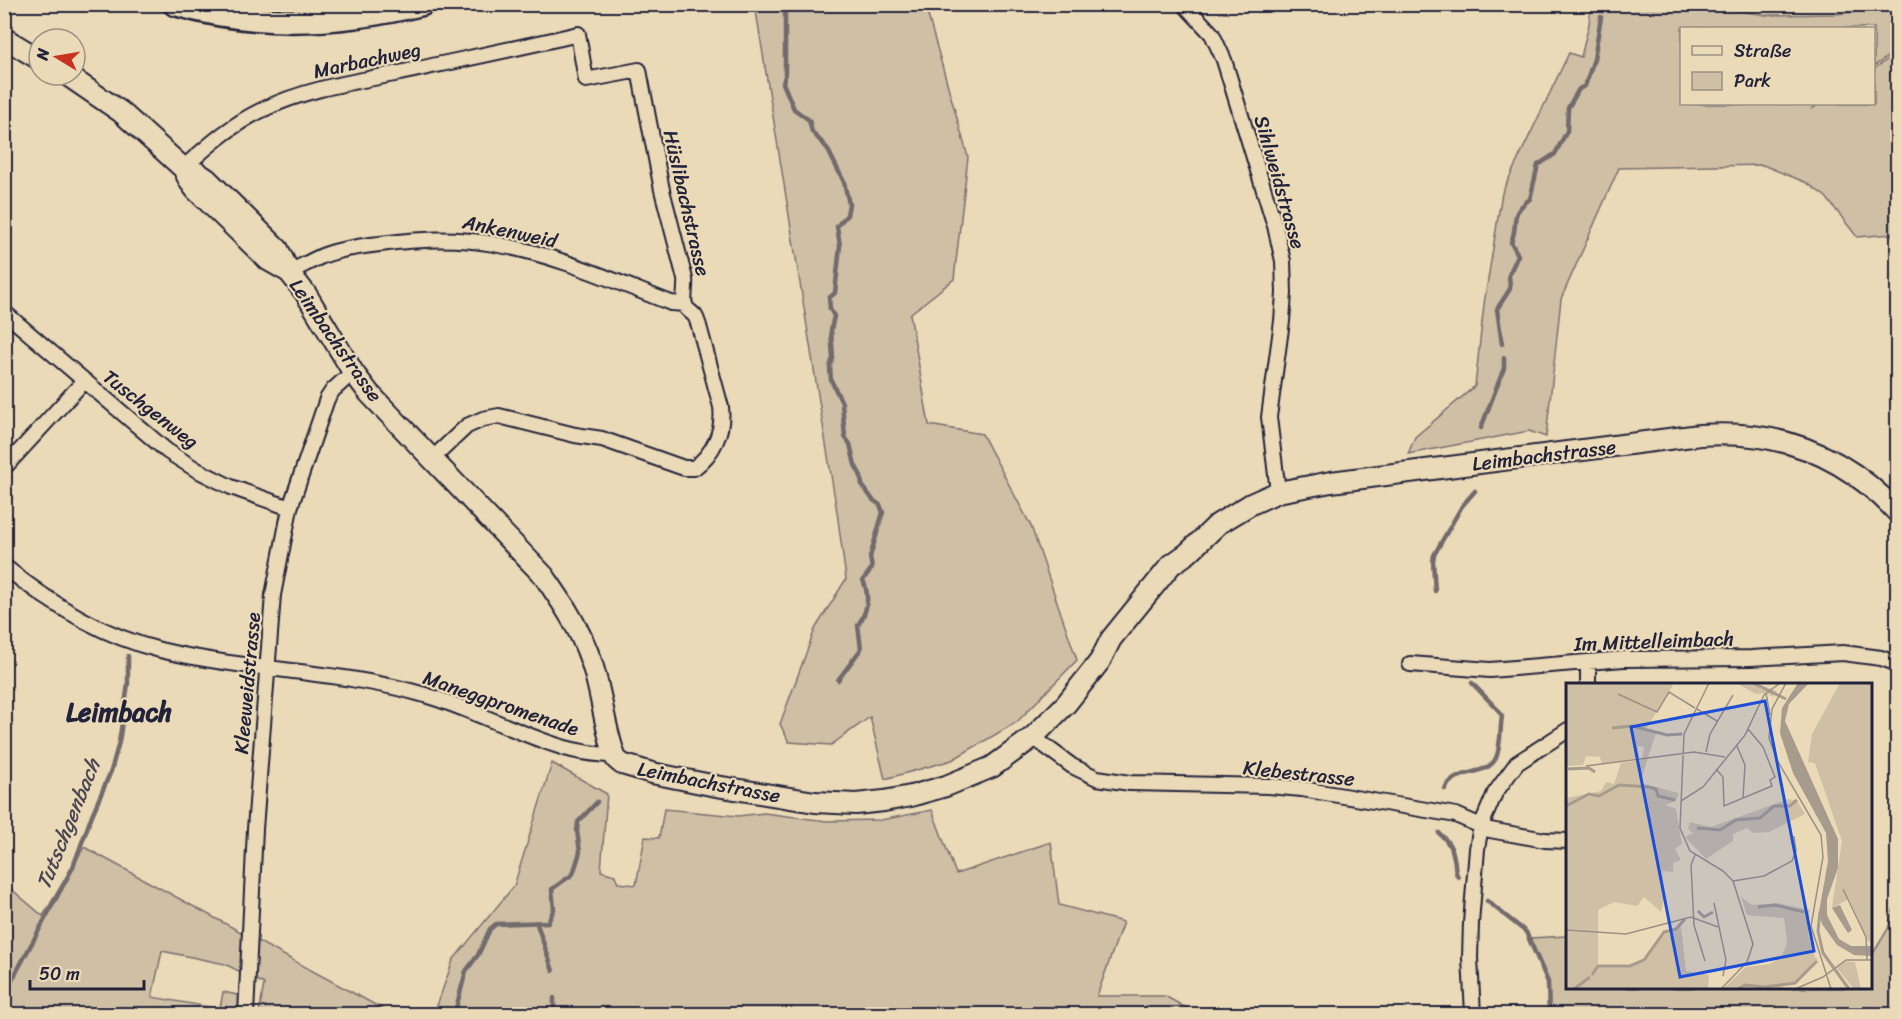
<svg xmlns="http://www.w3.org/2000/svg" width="1902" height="1019" font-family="Sriracha,sans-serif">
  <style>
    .green { fill: #cebfa5; stroke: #787070; stroke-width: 1.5 }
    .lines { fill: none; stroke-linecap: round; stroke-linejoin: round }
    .stream { stroke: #726b6c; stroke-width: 4.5 }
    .street-casing { stroke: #22223b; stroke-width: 18 }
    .secondary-casing { stroke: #22223b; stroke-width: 24 }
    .primary-casing { stroke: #22223b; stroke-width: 27 }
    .street { stroke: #ebdab7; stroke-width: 14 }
    .secondary { stroke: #ebdab7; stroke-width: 20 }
    .primary { stroke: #ebdab7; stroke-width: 22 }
    .labels { text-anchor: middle; stroke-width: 4.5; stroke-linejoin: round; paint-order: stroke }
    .street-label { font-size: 20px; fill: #22223b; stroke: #ebdab7 }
    .water-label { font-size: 21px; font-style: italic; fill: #4a4654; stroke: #ebdab7 }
    .district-label { font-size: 26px; font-weight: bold; fill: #22223b; stroke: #ebdab7 }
    .inset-river { fill: none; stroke: #a79b8d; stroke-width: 3 }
    .inset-road { fill: none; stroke: #9b9085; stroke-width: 1.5 }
    .view { fill: #1d4ed8; fill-opacity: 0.15; stroke: #1d4ed8; stroke-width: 3 }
    .inset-edge { fill: none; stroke: #22223b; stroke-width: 3 }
  </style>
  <rect width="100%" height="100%" fill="#ebdab7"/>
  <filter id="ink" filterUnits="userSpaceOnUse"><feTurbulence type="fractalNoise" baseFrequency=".0167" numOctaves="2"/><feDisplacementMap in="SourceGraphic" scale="12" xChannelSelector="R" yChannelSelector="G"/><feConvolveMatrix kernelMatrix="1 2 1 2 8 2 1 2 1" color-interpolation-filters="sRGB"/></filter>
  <g filter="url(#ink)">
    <path class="green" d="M755,5H925L968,157L954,279L910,314L929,425L982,434L1031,526L1077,660L1017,722L952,760L885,779L870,717L831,745L789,742L780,724L815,629L846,579L837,512Z
      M1591,5H1697L1767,15L1836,14L1897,7V50L1874,66V28H1682V104H1818L1811,109L1820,104H1874V69L1897,53V247L1892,234L1857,237L1826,197L1807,183L1763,165L1619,168L1561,299L1546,437L1529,431L1408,454L1415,437L1475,386L1484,304L1502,193L1569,53L1581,57L1589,24Z
      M552,763L607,794L601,871L615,875L618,883L636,885L645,837L659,838L664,809L738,816L764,813L826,821L881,820L932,810L956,874L1051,842L1059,905L1123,922L1097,996H1165L1197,1014H434L453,960L514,886Z
      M84,847L392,1014H259L264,984L225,964L162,951L152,997L220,1009L223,992L237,995L241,1004L240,1014H5L4,883L43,916Z
      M1897,898V1014H1549L1548,982L1530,938L1567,936L1568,988H1870L1871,957L1888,929Z"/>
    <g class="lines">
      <path class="stream" d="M785,4V76L783,83L794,109L809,120L812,132L827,148L844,182L849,204L847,215L837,226L840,246L835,293L829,298L830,309L834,316L831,330L833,358L830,367L831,380L842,403L845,437L850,444L855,465L861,476L862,485L873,500L880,505L883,512L870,557L872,568L863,580C870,596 868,611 858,625L861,649L838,680
        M1502,344L1497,309L1510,289L1509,275L1518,255L1511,242C1520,221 1507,216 1530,199L1538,165L1555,154L1567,131L1568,108L1579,89L1585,86L1594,59L1601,17
        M1481,428L1504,368V358
        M1435,591L1433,561L1434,555L1462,506L1475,491
        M1445,789C1455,768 1487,777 1496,758C1501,747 1500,728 1502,716L1499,711L1472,683
        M1439,833C1447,840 1453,848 1454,858C1456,865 1454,871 1458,877
        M1487,901L1526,932L1548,982L1549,1014
        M537,924L553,971
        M4,995L73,867L92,815L111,771L119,742L128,684V656
        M554,998V1014
        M450,1014L456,1008L466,971L478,955L490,929L496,924L548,922L554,909L552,889L573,874L580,852L577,831L578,822L597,802"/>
      <g class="street-casing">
        <path id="street" d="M1184,4L1212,34L1224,60L1275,226L1283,261L1284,293L1282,321L1269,417L1278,492
          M183,168C207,147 231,125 260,111C304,89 352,82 400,73C459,60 519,48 578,34L586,80L639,70L662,190L685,279C686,286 683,300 685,305C687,311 692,312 695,316C697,319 698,323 699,326L721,407C724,432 713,454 694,468H684L602,439L575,435L499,416L483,419L467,426L433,458
          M289,272C300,267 311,261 322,256C340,249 361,246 380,244C419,239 455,237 494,244C555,254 614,281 671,303L685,304
          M4,312L167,451L197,470L231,487L290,508
          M4,468L84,381
          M4,566C49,603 103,636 160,650C247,671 338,670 425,695C473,709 517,734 565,748C581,753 598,754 615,756
          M1410,664L1490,670L1624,659L1751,658L1843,653L1881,658L1898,664
          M1588,684V663
          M1033,737L1072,766L1097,778L1130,783L1269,786L1302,789L1456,815L1490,830L1545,840L1568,841
          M246,1014L255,829L273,595L290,508L327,399L333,390L353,372
          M1473,1014L1470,958L1471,923L1477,849L1481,826L1495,793L1517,763L1568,730"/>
      </g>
      <g class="secondary-casing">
        <path id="secondary" d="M4,38L39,59
          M67,75L121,112L183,168L198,173L207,179L278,249L289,272L306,294L353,372L369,393L544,576C563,603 580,629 591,661C602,692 604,728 616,759L622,764L652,773L716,786L815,802L856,804L884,801L911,796L946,786L992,767L1033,737L1066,704L1100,661L1111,639L1171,565L1188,553L1218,524L1251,504L1278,492L1331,482L1700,435C1778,429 1845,455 1898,513
          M183,168L190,182L196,190L268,260L289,272"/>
      </g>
      <g class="primary-casing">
        <path id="primary" d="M175,4C256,28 341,24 422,4"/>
      </g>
      <use href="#street" class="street"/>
      <use href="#secondary" class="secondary"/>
      <use href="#primary" class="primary"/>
    </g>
  </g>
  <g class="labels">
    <g class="street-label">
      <text transform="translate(367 60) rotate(-12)" y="7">Marbachweg</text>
      <text transform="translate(1280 182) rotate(74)" y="7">Sihlweidstrasse</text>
      <text transform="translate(687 203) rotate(77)" y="7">Hüslibachstrasse</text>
      <text transform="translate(510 231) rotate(12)" y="7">Ankenweid</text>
      <text transform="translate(336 340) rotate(55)" y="7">Leimbachstrasse</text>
      <text transform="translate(151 409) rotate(38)" y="7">Tuschgenweg</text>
      <text transform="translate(1544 455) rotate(-7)" y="7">Leimbachstrasse</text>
      <text transform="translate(1654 641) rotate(-2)" y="7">Im Mittelleimbach</text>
      <text transform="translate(247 683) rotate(-85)" y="7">Kleeweidstrasse</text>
      <text transform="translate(501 703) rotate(19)" y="7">Maneggpromenade</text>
      <text transform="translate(1299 773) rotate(6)" y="7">Klebestrasse</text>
      <text transform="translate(709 782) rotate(11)" y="7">Leimbachstrasse</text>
    </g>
    <g class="water-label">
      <text transform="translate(68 824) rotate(-68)" y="7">Tutschgenbach</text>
    </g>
    <g class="district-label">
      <text x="119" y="721">Leimbach</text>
    </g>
  </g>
  <g transform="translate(1566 683)">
    <rect width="306" height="306" fill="#ebdab7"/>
    <path d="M0,0H108L80,46L90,50L74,100L113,110L110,118L99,122L110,126L116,161L109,166L115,177L107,180V189L96,188L99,212L95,229L78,214L71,223L48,219L32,227V283H64L78,277L98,249L115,243L120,288L143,292L142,306H0V115L35,108L40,99L48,101L55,80L76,77L78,64L72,63L73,75L36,81L34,74L20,73L17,82L0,83ZM170,0H189L211,8L207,14L201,10L190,11ZM274,0H306V259L302,258L283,216L266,225L276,158L249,80L242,79L246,51ZM222,116L231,118L239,131L203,149L187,150L181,145L167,151V158L140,176L119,154L127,150L122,146L124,139L145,144ZM175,214L186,222L212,220L244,227L242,251L249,275H252L230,299L218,300L216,306H157L180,284L204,281L216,273L221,260L218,235L181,232ZM277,278L289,279L295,306H288L270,284Z" fill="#cebfa5"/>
    <path d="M232,0H243L223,21L219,38L272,156V185L261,216V232L273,256L285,263H306V273L288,272L271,262L256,241L253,229L262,178L260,150L227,90L214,50L216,25ZM274,222L286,247L282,250L266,225Z" fill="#a79b8d"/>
    <path class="inset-river" d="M187,0L220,16M46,45L66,43L101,52L116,51M2,86L23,85L29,89M0,123L23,111L33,113L53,102L83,104L90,106L92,113L109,117M131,145L154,147L170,137L194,135L208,123H224L231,117M192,224L209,222L238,229M132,228L138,234L147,229M254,229L252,248L257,270L283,306M26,292L32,283H64L78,277L98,249L110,246L119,236M8,306L24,294M172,306L179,302L198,304L229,300L251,278"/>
    <path class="inset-road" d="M143,0L118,51L114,145L124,168L157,188M220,0L206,26L203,55L211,77L255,152L257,174L245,243L265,306M200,10L204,32M52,11L91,29L103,9L129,25M131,26L151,38M171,63L179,82L177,115M140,69L144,51L167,12M20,83L128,69L159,74M150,86L157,94L158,123L206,103L204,97L209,94L197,64L182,46M115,118L137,104L179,52L198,12L214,0M129,172L125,182L128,242L139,278M167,198L198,193L226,178L230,168L228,153M277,206L300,254L301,277M148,220L160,277L157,293M0,247L60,251L125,234L152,244M155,306L181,279L187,261L167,198L156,187M229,306L257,294L280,277H306"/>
    <path class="view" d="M199,18L248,268L114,294L65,44Z"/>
    <rect width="306" height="306" class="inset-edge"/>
  </g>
  <rect width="1902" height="1019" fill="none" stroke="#ebdab7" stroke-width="24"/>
  <rect x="12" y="12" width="1878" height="995" fill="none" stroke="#22223b" stroke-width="2" filter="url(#ink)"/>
  <rect x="1680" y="27" width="195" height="78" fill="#ebdab7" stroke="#9b9085" stroke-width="1.5"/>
  <rect x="1692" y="46" width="30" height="9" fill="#ebdab7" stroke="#9b9085" stroke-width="1.5"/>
  <text x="1734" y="57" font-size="18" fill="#22223b">Straße</text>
  <rect x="1692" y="72" width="30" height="18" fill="#cebfa5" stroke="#9b9085" stroke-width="1.5"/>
  <text x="1734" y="87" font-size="18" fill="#22223b">Park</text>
  <g transform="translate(57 57) rotate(281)"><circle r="28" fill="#ebdab7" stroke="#9b9085" stroke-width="1.5"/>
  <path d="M0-4.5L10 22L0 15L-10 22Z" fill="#c8321e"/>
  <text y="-9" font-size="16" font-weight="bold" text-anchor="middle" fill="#22223b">N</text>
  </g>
  <path d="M30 980v9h114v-9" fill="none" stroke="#22223b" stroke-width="3"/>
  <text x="39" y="980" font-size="18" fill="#22223b" stroke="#ebdab7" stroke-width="4.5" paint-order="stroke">50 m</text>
</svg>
